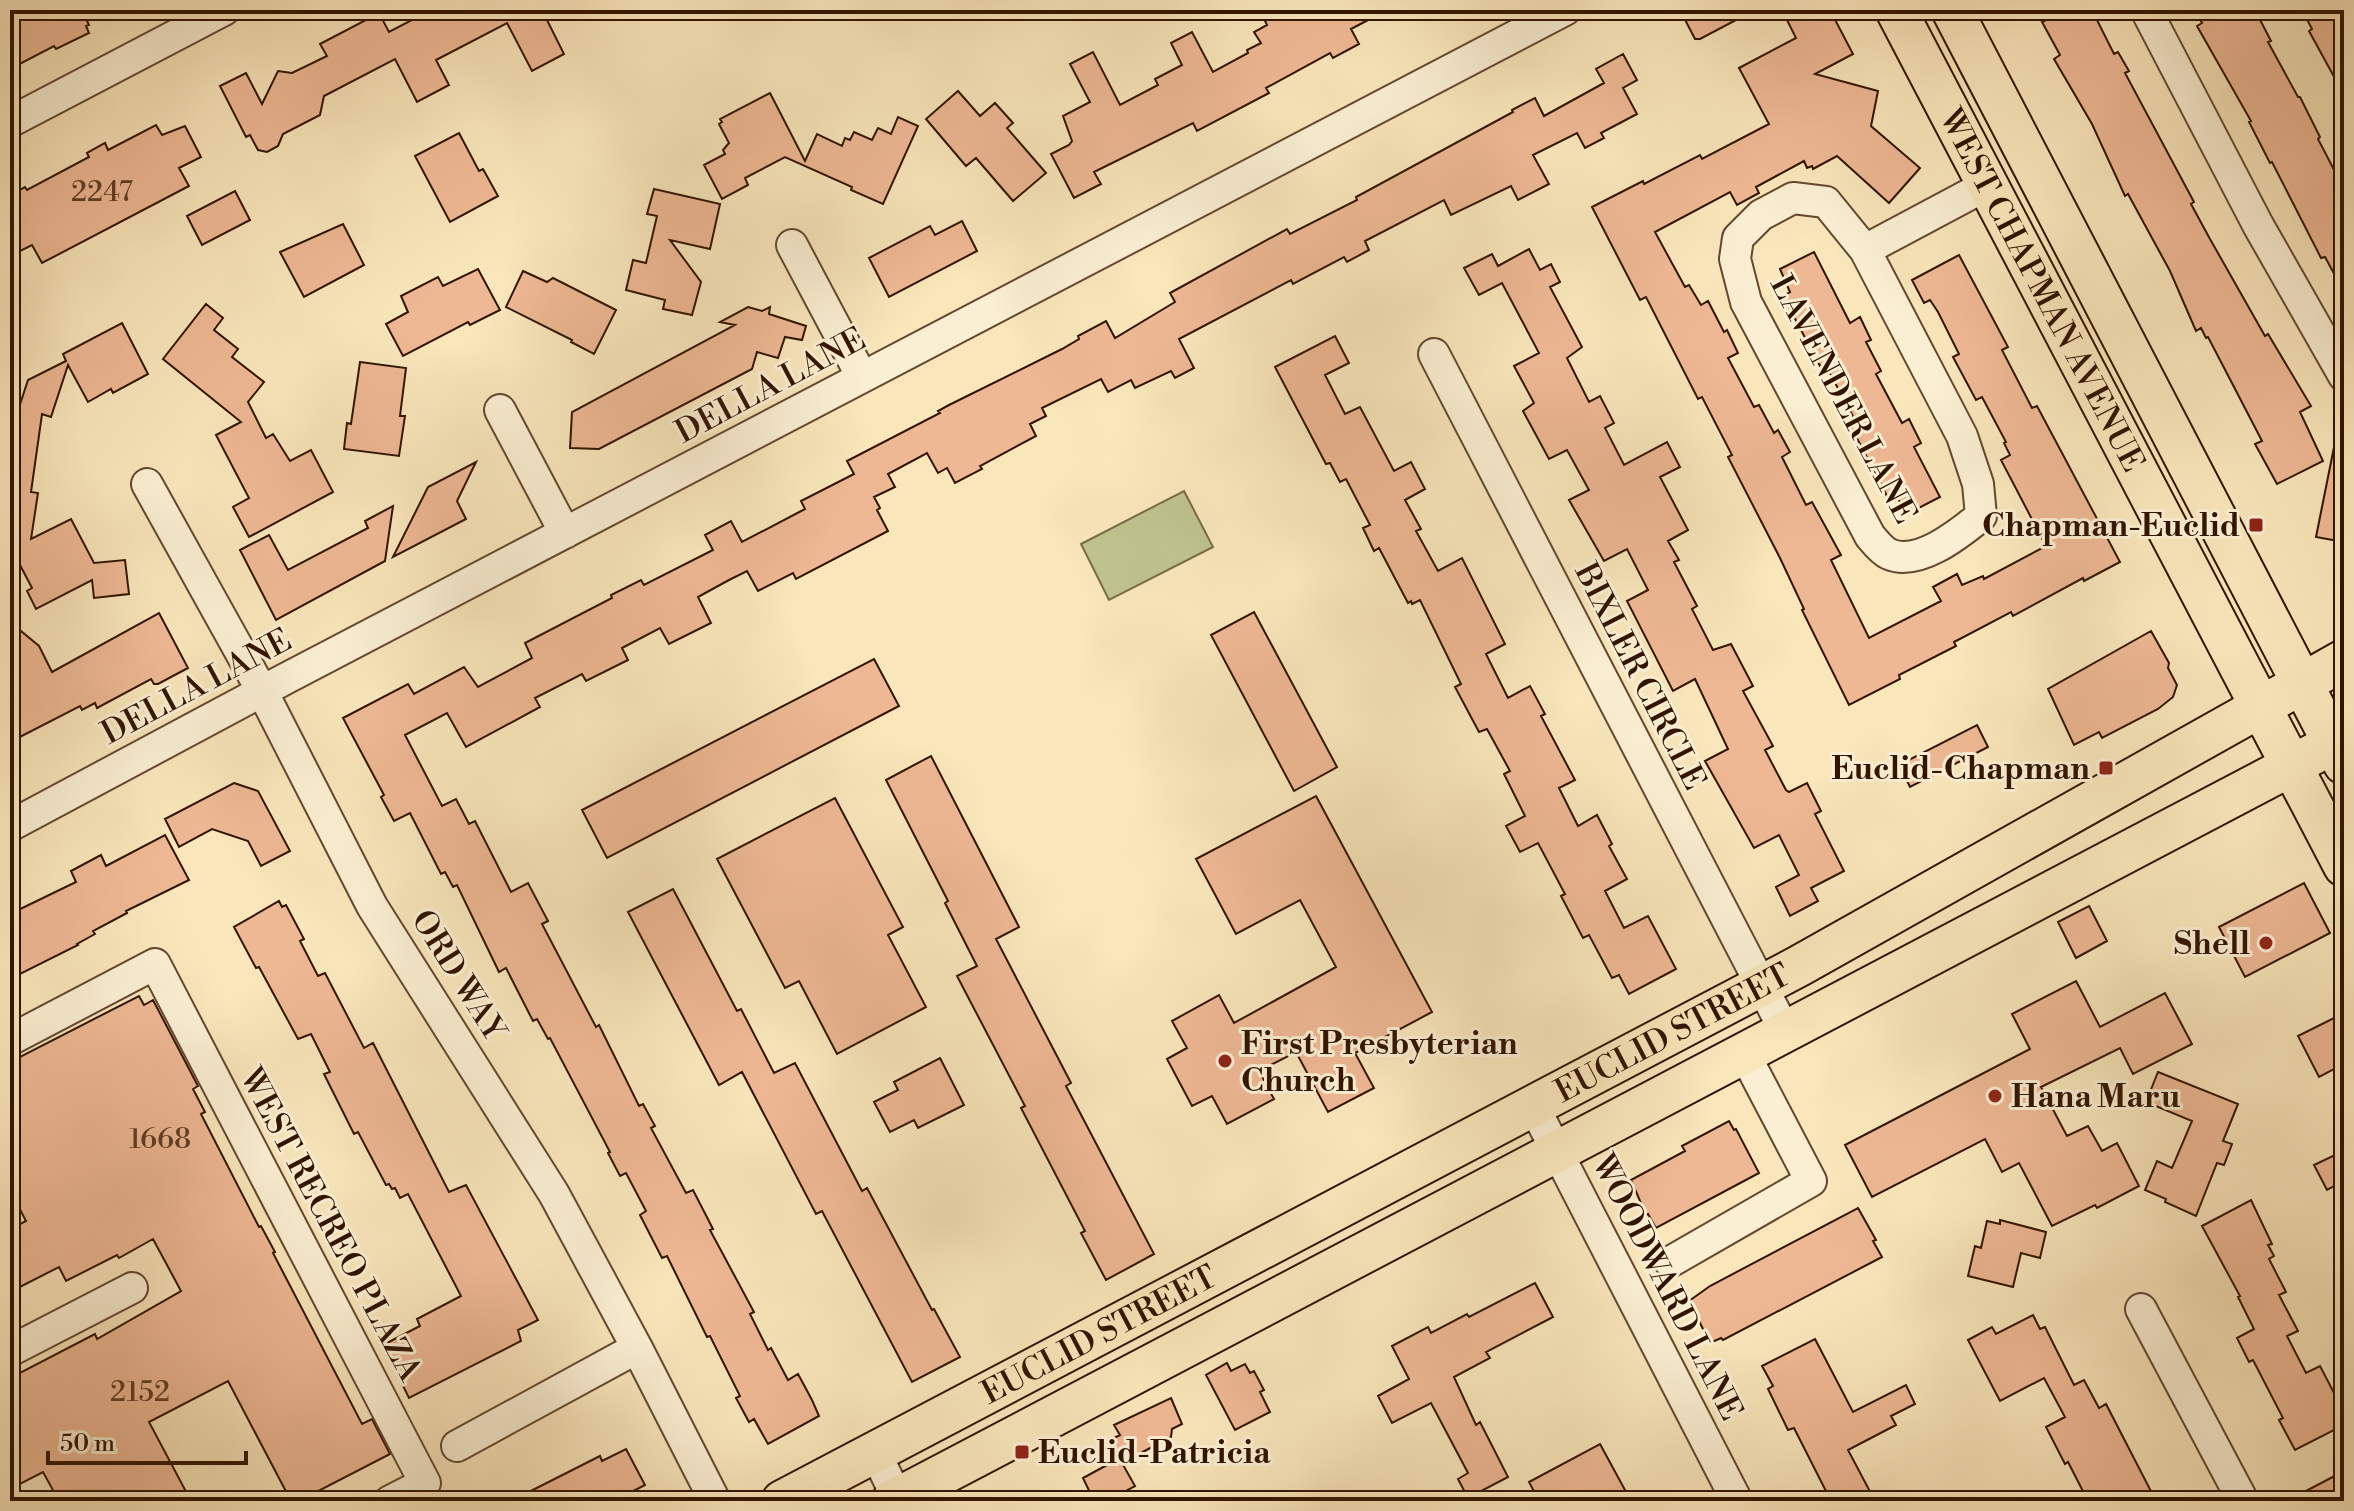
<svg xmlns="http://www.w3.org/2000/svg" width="2354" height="1511" font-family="'Libre Bodoni',serif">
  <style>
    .green { fill: #bfc48f; stroke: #786c48; stroke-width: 2 }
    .building { fill: #eeb894; stroke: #311400; stroke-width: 2 }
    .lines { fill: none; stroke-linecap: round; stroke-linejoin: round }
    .minor-casing { stroke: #63482f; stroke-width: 34 }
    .major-casing { stroke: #311400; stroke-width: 44 }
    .minor { stroke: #fbefd3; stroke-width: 30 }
    .major { stroke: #f9e6bb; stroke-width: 40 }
    .poi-dot { fill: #8f2418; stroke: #fbefd3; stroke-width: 3 }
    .labels { text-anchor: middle; stroke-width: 6; stroke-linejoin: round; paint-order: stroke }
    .number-label { font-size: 28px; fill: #603d25 }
    .street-label { font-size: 32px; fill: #311400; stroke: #fbefd3 }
    .poi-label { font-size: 32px; font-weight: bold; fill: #311400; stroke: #fbefd3; text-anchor: end }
  </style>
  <rect width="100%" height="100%" fill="#f9e6bb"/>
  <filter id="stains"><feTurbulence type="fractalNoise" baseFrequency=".0025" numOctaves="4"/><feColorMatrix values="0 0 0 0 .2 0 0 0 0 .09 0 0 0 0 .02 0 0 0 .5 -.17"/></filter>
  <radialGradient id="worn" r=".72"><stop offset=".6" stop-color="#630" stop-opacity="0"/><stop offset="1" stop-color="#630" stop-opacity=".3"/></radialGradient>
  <path class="green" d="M1184,491L1213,547L1109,600L1081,544Z"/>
  <path class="building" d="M10,10H82L89,25L86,26L89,33L56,49L54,46L10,69Z
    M431,10H542L564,54L532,71L507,23L436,60L449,85L417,102L395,59L324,96L320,115L283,134L278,146L267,152L258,150L250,135L246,137L220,86L246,73L262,104L278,71L292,73L327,56L320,44L379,13L389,32Z
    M1260,10H1387L1351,29L1359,44L1333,58L1330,53L1266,88L1269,93L1197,131L1193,123L1094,172L1101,184L1074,198L1051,154L1069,145L1072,141L1063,116L1090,102L1070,64L1093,52L1120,105L1158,85L1155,79L1182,65L1171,43L1192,32L1213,72L1248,53L1247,50L1261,43L1254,32L1267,25Z
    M1680,10H1755L1700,39H1695Z
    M1782,10H1830L1853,54L1815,74L1878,91L1871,126L1920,168L1889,203L1837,156L1813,169L1812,166L1807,168L1804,161L1756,187L1759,193L1737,205L1730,192L1655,232L1685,287L1689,285L1701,305L1708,301L1724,332L1727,330L1738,353L1728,358L1754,407L1759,405L1774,433L1778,430L1790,452L1782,457L1806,505L1812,502L1841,555L1831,560L1869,638L1941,601L1933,587L1957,574L1962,585L1983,576L1984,579L2046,546L2001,460L2010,455L2004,443L2006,442L1982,397L1976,400L1953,357L1959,354L1938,312L1930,300L1924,303L1912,280L1959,255L2008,347L2002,350L2032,408L2037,406L2120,562L2084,581L2083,578L2013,616L2011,612L1954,642L1956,646L1899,675L1900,679L1849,705L1802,610L1804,609L1780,558L1728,457L1732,455L1702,397L1698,399L1646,297L1640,300L1592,207L1643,181L1644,184L1700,155L1702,159L1769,124L1739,68L1796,38Z
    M2041,10H2092L2114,54L2118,52L2129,71L2125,73L2194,202L2191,204L2210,239L2265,336L2268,334L2311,406L2300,412L2323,461L2277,484L2255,444L2262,441L2233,385L2208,337L2206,338L2201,328L2196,331L2170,271L2128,194L2125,196L2092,124L2054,59L2060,55L2042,22L2046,20Z
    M2195,10H2255L2271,41L2268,42L2298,97H2300L2320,137L2318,139L2344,189V292L2325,257L2321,258L2272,162L2270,163L2249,122L2251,121L2197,26L2202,23Z
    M2302,10H2344V95L2309,31L2312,29Z
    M1623,54L1637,80L1623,88L1637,114L1601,133L1604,138L1585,148L1577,133L1533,155L1549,184L1518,200L1511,186L1451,215L1444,200L1365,241L1369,250L1347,262L1344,257L1293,284L1291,280L1179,339L1194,368L1175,378L1171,371L1135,388L1131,380L1108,392L1101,379L1042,408L1046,416L1030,424L1036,436L980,466L982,469L955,483L947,468L938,473L927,453L888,474L895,487L874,497L880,508L877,510L888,531L796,579L793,573L758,591L747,571L729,580L698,597L711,623L669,644L660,628L622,648L628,660L586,681L582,674L535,698L540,707L466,747L447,713L405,735L442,806L456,799L469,824L475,821L511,892L528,883L548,921L542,924L596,1027L599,1025L639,1106L643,1104L655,1126L651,1128L686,1193L693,1190L713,1229L710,1230L754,1312L750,1314L768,1350L771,1348L788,1380L798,1374L812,1400L819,1416L768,1444L754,1419L749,1422L736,1398L740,1396L710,1336L707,1337L667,1256L662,1258L640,1215L646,1211L626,1173L620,1176L608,1153L610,1152L550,1038L548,1039L537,1019L533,1021L506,968L499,972L457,885L453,887L445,872L441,874L410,813L394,821L381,797L384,795L343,718L408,684L414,694L464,667L478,687L532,658L525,643L612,598L611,595L641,580L644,585L713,550L705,535L731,521L742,542L805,509L801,501L854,474L847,461L940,413L938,411L949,405L1062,349L1079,339L1078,336L1106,321L1115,338L1175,302L1170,293L1287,229L1290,234L1357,200L1356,197L1513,112L1512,110L1535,98L1544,116L1604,83L1596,69Z
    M958,91L980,116L995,103L1013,123L1007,128L1046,173L1013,201L976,158L966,166L926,119Z
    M770,93L805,161L817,134L842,146L845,138L850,140L854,132L872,140L878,128L891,134L898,117L918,126L883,204L851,190L852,187L785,157L745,178L748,185L722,199L704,165L725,154L723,150L729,143L719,124L722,122L720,119Z
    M156,125L162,135L185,126L201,157L179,168L189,186L42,263L32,245L10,256V195L25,187L27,190L89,157L87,153L105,143L108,150Z
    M459,133L479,171L483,169L498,196L450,222L415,156Z
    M654,189L720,204L710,249L670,240L701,282L692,315L663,309L665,300L626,290L633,260L646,263L657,216L647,214Z
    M235,191L250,220L202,245L187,216Z
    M962,221L977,251L889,297L869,258L930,226L935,235Z
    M343,224L364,265L304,297L280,252Z
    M1529,249L1540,270L1551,264L1560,282L1550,287L1582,347L1567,358L1589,402L1600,396L1614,423L1605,428L1624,465L1667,442L1680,467L1660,477L1688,530L1668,541L1679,560L1674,562L1697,606L1692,609L1713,650L1731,644L1753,686L1743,691L1773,746L1765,750L1786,790L1789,792L1807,783L1821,811L1815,814L1844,871L1811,888L1818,901L1790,916L1776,887L1799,875L1779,835L1754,848L1705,761L1728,749L1695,679L1673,691L1627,601L1648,590L1627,549L1604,561L1569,500L1589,490L1567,450L1549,459L1523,411L1534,403L1514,366L1539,353L1502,283L1479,295L1464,268L1492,254L1498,266Z
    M1814,252L1850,323L1860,317L1871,340L1866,342L1881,371L1876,374L1902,423L1909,419L1921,443L1914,447L1940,497L1907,514L1894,492L1887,496L1850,425L1856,422L1825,364L1820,366L1783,296L1790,292L1780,269Z
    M478,269L500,310L470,325L468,322L403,356L386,324L408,312L401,296L438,277L443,286Z
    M523,271L547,282L553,278L616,310L594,354L571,342L572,340L506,307Z
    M206,304L223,318L214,330L238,349L232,357L264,382L248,402L266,438L273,434L290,461L311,450L333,492L249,537L233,507L249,498L216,435L241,422L163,359Z
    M748,307L762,311L770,307L769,314L806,326L802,340L785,337L778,358L757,352L752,369L599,449L570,448L572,412L735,325L720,322Z
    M122,323L148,374L113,393L111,389L88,402L68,365L51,417L42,414L31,492L38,493L31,539L71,519L94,563L125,560L129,594L94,598L92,580L36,609L27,591L32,588L10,546V435L28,380L66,361L63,354Z
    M1335,336L1349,363L1325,375L1345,414L1360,407L1394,471L1411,462L1425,489L1405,500L1421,529L1416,531L1438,571L1462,558L1505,644L1486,654L1508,698L1530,686L1545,714L1541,716L1575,780L1559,788L1578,826L1597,815L1612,844L1609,846L1627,879L1605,891L1624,928L1648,916L1676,969L1629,994L1619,975L1612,978L1589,935L1583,938L1561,896L1565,894L1538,843L1520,852L1506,826L1525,816L1504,774L1510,771L1487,729L1479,732L1455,687L1461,684L1420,600L1412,604L1411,601L1408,603L1379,548L1374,551L1363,528L1370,525L1346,479L1340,482L1330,463L1326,464L1275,367Z
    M360,362L406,368L400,416H405L399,456L344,449L347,423L351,424Z
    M2334,447L2344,448V542L2316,537Z
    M476,462L457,501L466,519L393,557L428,487Z
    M393,506L385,561L276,620L240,550L269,535L288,570L368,528L365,521Z
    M1254,612L1337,767L1294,791L1211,635Z
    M159,613L188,668L158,684H154L151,679L97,708L95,703L82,710L80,706L10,742V622L39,646L52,672Z
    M2151,631L2169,663L2168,668L2177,685L2173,697L2158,709L2102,738L2099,732L2074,745L2048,689Z
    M874,659L899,706L607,858L582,810Z
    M1977,725L1988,747L1910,787L1899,765Z
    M931,756L1019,927L996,939L1071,1083L1066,1086L1154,1254L1106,1280L1081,1233L1085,1231L1021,1108L1025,1106L957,976L977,966L945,903L948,901L886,780Z
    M234,783L258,791L290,851L261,866L248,841L212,829L179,847L165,819Z
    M1316,796L1432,1012L1355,1053L1374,1088L1328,1112L1296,1052L1259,1071L1274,1099L1227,1124L1212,1096L1192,1106L1167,1059L1187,1048L1172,1021L1219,995L1234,1023L1336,967L1300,900L1236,934L1196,859Z
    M835,798L903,927L888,935L926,1007L837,1054L799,981L785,988L717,859Z
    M165,835L189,880L126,911L127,913L93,931L95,934L77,944L78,945L10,979V914L76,882L71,871L101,855L106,866Z
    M2304,883L2330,933L2245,977L2219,927Z
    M673,889L737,1011L741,1009L774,1073L795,1063L862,1191L867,1188L932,1310L934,1309L960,1357L912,1382L822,1211L816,1214L742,1072L719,1085L628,912Z
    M279,901L282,907L286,905L304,939L300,941L318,976L325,973L364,1048L373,1043L449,1192L466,1185L538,1320L518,1330L521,1341L409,1398L383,1345L420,1326L417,1319L461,1296L408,1194L400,1198L395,1188L392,1189L389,1184L386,1185L358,1132L354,1134L324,1074L330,1072L311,1034L298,1039L259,967L256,968L234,927Z
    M2089,906L2107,941L2076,958L2058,922Z
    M2076,981L2100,1027L2165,993L2192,1044L2133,1074L2120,1048L2041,1087L2067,1136L2088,1126L2102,1151L2117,1143L2139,1186L2097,1208L2095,1205L2052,1226L2019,1163L2002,1172L1985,1139L1872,1197L1845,1145L2030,1049L2012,1014Z
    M139,996L144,1005L153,1000L198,1086L193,1089L205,1112L201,1114L259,1227L261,1226L275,1252L273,1253L362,1424L372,1419L390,1454L299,1501H291L228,1381L149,1422L191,1501H59L43,1472L20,1484L18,1480L10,1484V1378L95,1334L97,1339L181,1291L153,1239L119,1258L117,1255L66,1281L59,1267L10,1292V1229L26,1221L10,1190V1062Z
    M2336,1017L2344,1032V1064L2319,1077L2298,1036Z
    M940,1058L964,1105L918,1128L914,1120L890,1132L874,1102L898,1090L894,1082Z
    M2158,1072L2238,1104L2223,1141L2232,1144L2224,1165L2217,1163L2196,1216L2165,1202L2166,1199L2145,1190L2157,1161L2172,1168L2192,1121L2146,1102Z
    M1729,1121L1734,1130L1736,1129L1759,1173L1656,1228L1648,1214L1646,1215L1631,1180L1685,1151L1682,1146Z
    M2337,1154L2344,1167V1181L2327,1190L2314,1165Z
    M2251,1200L2272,1244L2268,1245L2274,1256L2269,1259L2286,1292L2279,1295L2298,1331L2287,1336L2306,1373L2320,1366L2344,1412V1425L2295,1450L2279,1420L2283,1418L2253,1360L2249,1362L2237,1338L2254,1329L2238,1297L2240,1296L2202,1226Z
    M1858,1208L1876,1240L1873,1241L1882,1257L1723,1340L1721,1338L1710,1343L1689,1301L1710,1286Z
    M2000,1220L2046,1232L2040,1258L2021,1253L2013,1287L1968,1276L1975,1246L1981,1248L1987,1221L2000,1224Z
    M1535,1283L1553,1317L1486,1352L1490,1358L1454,1377L1476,1425L1480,1422L1508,1477L1468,1498L1458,1479L1468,1473L1431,1403L1392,1423L1378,1396L1409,1379L1392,1346L1428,1327L1431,1333L1467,1314L1469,1317Z
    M2033,1315L2040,1329L2045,1327L2074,1385L2084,1380L2099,1408L2106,1404L2156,1501H2088L2068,1462L2065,1464L2046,1427L2065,1417L2044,1378L2000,1401L1968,1340L1992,1327L1996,1334Z
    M1815,1339L1853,1412L1906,1385L1915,1404L1891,1416L1896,1425L1848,1450L1875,1501H1831L1794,1428L1788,1430L1768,1389L1773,1386L1762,1366Z
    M1227,1363L1231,1371L1245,1364L1250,1373L1254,1371L1264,1390L1260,1392L1270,1412L1235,1430L1206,1375Z
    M1171,1398L1182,1424L1172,1429L1171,1437L1122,1463L1135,1486L1126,1491L1131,1501H1094L1083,1478L1120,1458L1110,1440L1120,1435L1114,1425Z
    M1600,1444L1631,1501H1539L1529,1482Z
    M626,1449L645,1485L614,1501H511L600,1456L602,1461Z
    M2344,1471V1501H2287Z"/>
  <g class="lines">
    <g class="minor-casing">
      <path id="minor" d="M2146,10L2258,225L2344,376
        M10,122L224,10
        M1793,198L1826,202L1865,250L1962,436L1978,484L1981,516C1959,534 1918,567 1889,554C1882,551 1875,542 1870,536L1746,302L1735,259L1738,238L1761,215Z
        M792,245L862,377
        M1865,250L1987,185
        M1434,354L1785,1031
        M500,410L565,533
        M147,484L262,691L372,906L554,1194L637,1348L715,1501
        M10,826L285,679L1565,10
        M10,1040L155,964L425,1483L390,1501
        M1533,1105L1737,1501
        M1670,1262L1811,1181L1744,1053
        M2141,1309L2243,1501
        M10,1351L132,1288
        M457,1446L637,1348
        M875,1452L899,1501"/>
    </g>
    <g class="major-casing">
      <g id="major">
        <path id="s1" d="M1896,10L2344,866"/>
        <path d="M1952,10L2344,764"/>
        <path id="s2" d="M782,1501L1799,966L2344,660"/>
        <path d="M892,1501L2344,738"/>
      </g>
    </g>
    <use href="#minor" class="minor"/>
    <use href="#major" class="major"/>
  </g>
  <g class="poi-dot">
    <rect x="2248" y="517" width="16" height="16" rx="4"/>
    <rect x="2098" y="760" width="16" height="16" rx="4"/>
    <circle cx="2266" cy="943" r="8"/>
    <circle cx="1225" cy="1061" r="8"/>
    <circle cx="1995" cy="1096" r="8"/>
    <rect x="1014" y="1444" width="16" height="16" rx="4"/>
  </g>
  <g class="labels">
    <g class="number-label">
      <text x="102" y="201">2247</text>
      <text x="160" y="1148">1668</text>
      <text x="140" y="1401">2152</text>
    </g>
    <g class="street-label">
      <text dy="11" stroke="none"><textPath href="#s1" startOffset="316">WEST CHAPMAN AVENUE</textPath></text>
      <text transform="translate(770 385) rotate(-28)" y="11">DELLA LANE</text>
      <text transform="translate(1844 399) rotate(62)" y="11">LAVENDER LANE</text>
      <text transform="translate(1641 676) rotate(63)" y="11">BIXLER CIRCLE</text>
      <text transform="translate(196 686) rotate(-28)" y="11">DELLA LANE</text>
      <text transform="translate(459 975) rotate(58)" y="11">ORD WAY</text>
      <text dy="11" stroke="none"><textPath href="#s2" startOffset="1006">EUCLID STREET</textPath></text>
      <text transform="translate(331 1224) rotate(62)" y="11">WEST RECREO PLAZA</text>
      <text transform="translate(1668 1287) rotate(63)" y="11">WOODWARD LANE</text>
      <text dy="11" stroke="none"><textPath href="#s2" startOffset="358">EUCLID STREET</textPath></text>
    </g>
    <g class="poi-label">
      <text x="2240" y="536">Chapman-Euclid</text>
      <text x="2090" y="779">Euclid-Chapman</text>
      <text x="2250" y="954">Shell</text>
      <text x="1241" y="1054" text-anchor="start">First Presbyterian<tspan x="1241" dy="37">Church</tspan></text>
      <text x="2011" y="1107" text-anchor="start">Hana Maru</text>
      <text x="1038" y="1463" text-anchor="start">Euclid-Patricia</text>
    </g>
  </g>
  <rect width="2354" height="1511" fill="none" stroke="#f9e6bb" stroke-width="40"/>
  <rect x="12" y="12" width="2330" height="1487" fill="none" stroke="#311400" stroke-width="4"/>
  <rect x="20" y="20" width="2314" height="1471" fill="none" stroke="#311400" stroke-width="2"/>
  <path d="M48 1451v12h198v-12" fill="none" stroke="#311400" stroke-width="4"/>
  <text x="60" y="1451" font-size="24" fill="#311400" stroke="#fbefd3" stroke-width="6" paint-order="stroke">50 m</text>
  <rect width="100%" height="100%" filter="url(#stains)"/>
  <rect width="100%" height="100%" fill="url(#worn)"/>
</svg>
